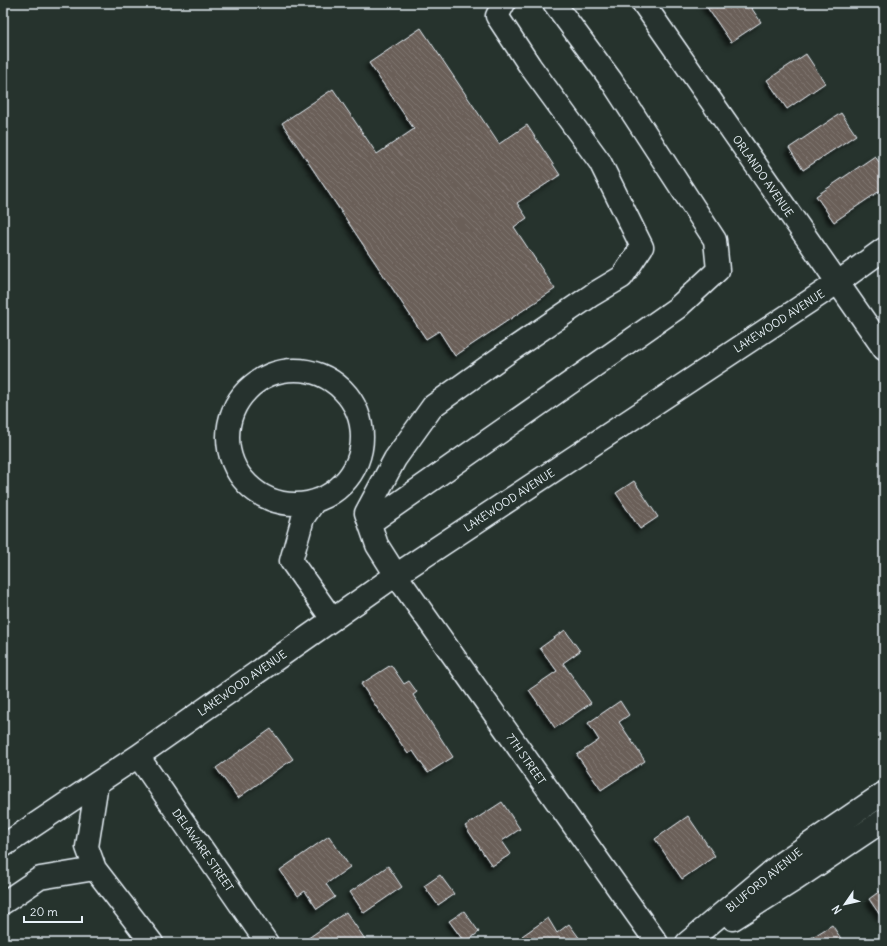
<svg xmlns="http://www.w3.org/2000/svg" width="887" height="946" font-family="Delius,sans-serif">
  <style>
    .building { fill: url(#building-back-hatch); stroke: #e8f1f8; filter: url(#shadow) }
    .lines { fill: none; stroke-linecap: round; stroke-linejoin: round }
    .minor-casing { stroke: #e8f1f8; stroke-width: 25 }
    .minor { stroke: #26332d; stroke-width: 22 }
    .labels { text-anchor: middle; stroke-width: 4; stroke-linejoin: round; paint-order: stroke }
    .street-label { font-size: 11px; fill: #e8f1f8; stroke: #26332d }
  </style>
  <defs>
    <pattern id="building-back-hatch" width="6" height="6" patternUnits="userSpaceOnUse"><rect width="6" height="6" fill="#6b5f58"/><path d="M-1 5l2 2M0 0l6 6M5-1l2 2" fill="none" stroke="#807671"/></pattern>
    <filter id="shadow"><feDropShadow dx="-3.5" dy="3.5" stdDeviation="2" flood-color="#0009"/></filter>
  </defs>
  <rect width="100%" height="100%" fill="#26332d"/>
  <filter id="ink" filterUnits="userSpaceOnUse"><feTurbulence type="fractalNoise" baseFrequency=".025" numOctaves="2"/><feDisplacementMap in="SourceGraphic" scale="8" xChannelSelector="R" yChannelSelector="G"/><feConvolveMatrix kernelMatrix="1 2 1 2 8 2 1 2 1" color-interpolation-filters="sRGB"/></filter>
  <g filter="url(#ink)">
    <path class="building" d="M704,3H748L761,22L731,42Z
      M421,28L499,144L527,125L560,175L517,203L527,218L514,227L555,289L455,356L439,331L426,339L282,123L333,89L377,154L414,129L369,63Z
      M806,54L825,83L787,109L767,80Z
      M841,113L856,135L803,170L789,148Z
      M875,156L884,170V188L834,222L816,196Z
      M634,481L658,517L640,529L616,493Z
      M565,630L580,651L563,663L591,703L555,728L529,690L557,671L540,648Z
      M391,665L404,684L409,681L417,692L413,695L453,757L428,773L413,751L408,754L361,684Z
      M620,701L629,715L619,722L645,761L601,790L577,755L599,740L588,723Z
      M271,729L293,759L238,798L216,768Z
      M502,802L520,829L502,841L511,854L492,866L465,826Z
      M688,816L715,856L682,879L655,839Z
      M329,836L350,867L326,884L335,897L317,909L305,891L298,896L280,870Z
      M388,866L402,887L364,913L350,892Z
      M440,875L454,894L438,905L424,886Z
      M884,888V921L869,899Z
      M464,911L479,932L465,943L449,921Z
      M346,912L367,942L348,943L347,941L344,943H309L307,939Z
      M548,918L557,933L569,924L583,943H527L522,936Z
      M832,925L844,943H803Z"/>
    <g class="lines">
      <g class="minor-casing">
        <path id="minor" d="M504,3L497,16L530,66L600,162L642,247L622,277L592,295L507,353L433,406L395,459L366,513L377,545L396,575L657,943
          M643,3L884,349
          M228 437a67 67 0 1 1 134 0a67 67 0 1 1-134 0Z
          M314,502L303,518L291,561L332,619
          M370,523L677,308L718,270L715,240L611,80L554,3
          M138,756L267,943
          M97,783L87,847L95,869L152,943
          M3,846L97,783L138,756L396,575L837,283L884,249
          M3,903L40,878L95,869
          M733,919L793,881L884,820
          M687,943L783,862L884,793"/>
      </g>
      <use href="#minor" class="minor"/>
    </g>
  </g>
  <g class="labels">
    <g class="street-label">
      <text transform="translate(763 176) rotate(55)" y="4">ORLANDO AVENUE</text>
      <text transform="translate(779 321) rotate(-33)" y="4">LAKEWOOD AVENUE</text>
      <text transform="translate(509 500) rotate(-33)" y="4">LAKEWOOD AVENUE</text>
      <text transform="translate(242 683) rotate(-35)" y="4">LAKEWOOD AVENUE</text>
      <text transform="translate(526 759) rotate(55)" y="4">7TH STREET</text>
      <text transform="translate(203 850) rotate(55)" y="4">DELAWARE STREET</text>
      <text transform="translate(764 880) rotate(-39)" y="4">BLUFORD AVENUE</text>
    </g>
  </g>
  <rect width="887" height="946" fill="none" stroke="#26332d" stroke-width="16"/>
  <rect x="8" y="8" width="871" height="930" fill="none" stroke="#e8f1f8" stroke-width="1.5" filter="url(#ink)"/>
  <g transform="translate(845 904) rotate(236)" stroke="#26332d" stroke-width="3" paint-order="stroke">
  <path d="M0-3L7 15L0 10L-7 15Z" fill="#e8f1f8"/>
  <text y="-6" font-size="11" font-weight="bold" text-anchor="middle" fill="#e8f1f8">N</text>
  </g>
  <path d="M24 916v6h58v-6" fill="none" stroke="#e8f1f8" stroke-width="2"/>
  <text x="30" y="916" font-size="12" fill="#e8f1f8" stroke="#26332d" stroke-width="3" paint-order="stroke">20 m</text>
</svg>
